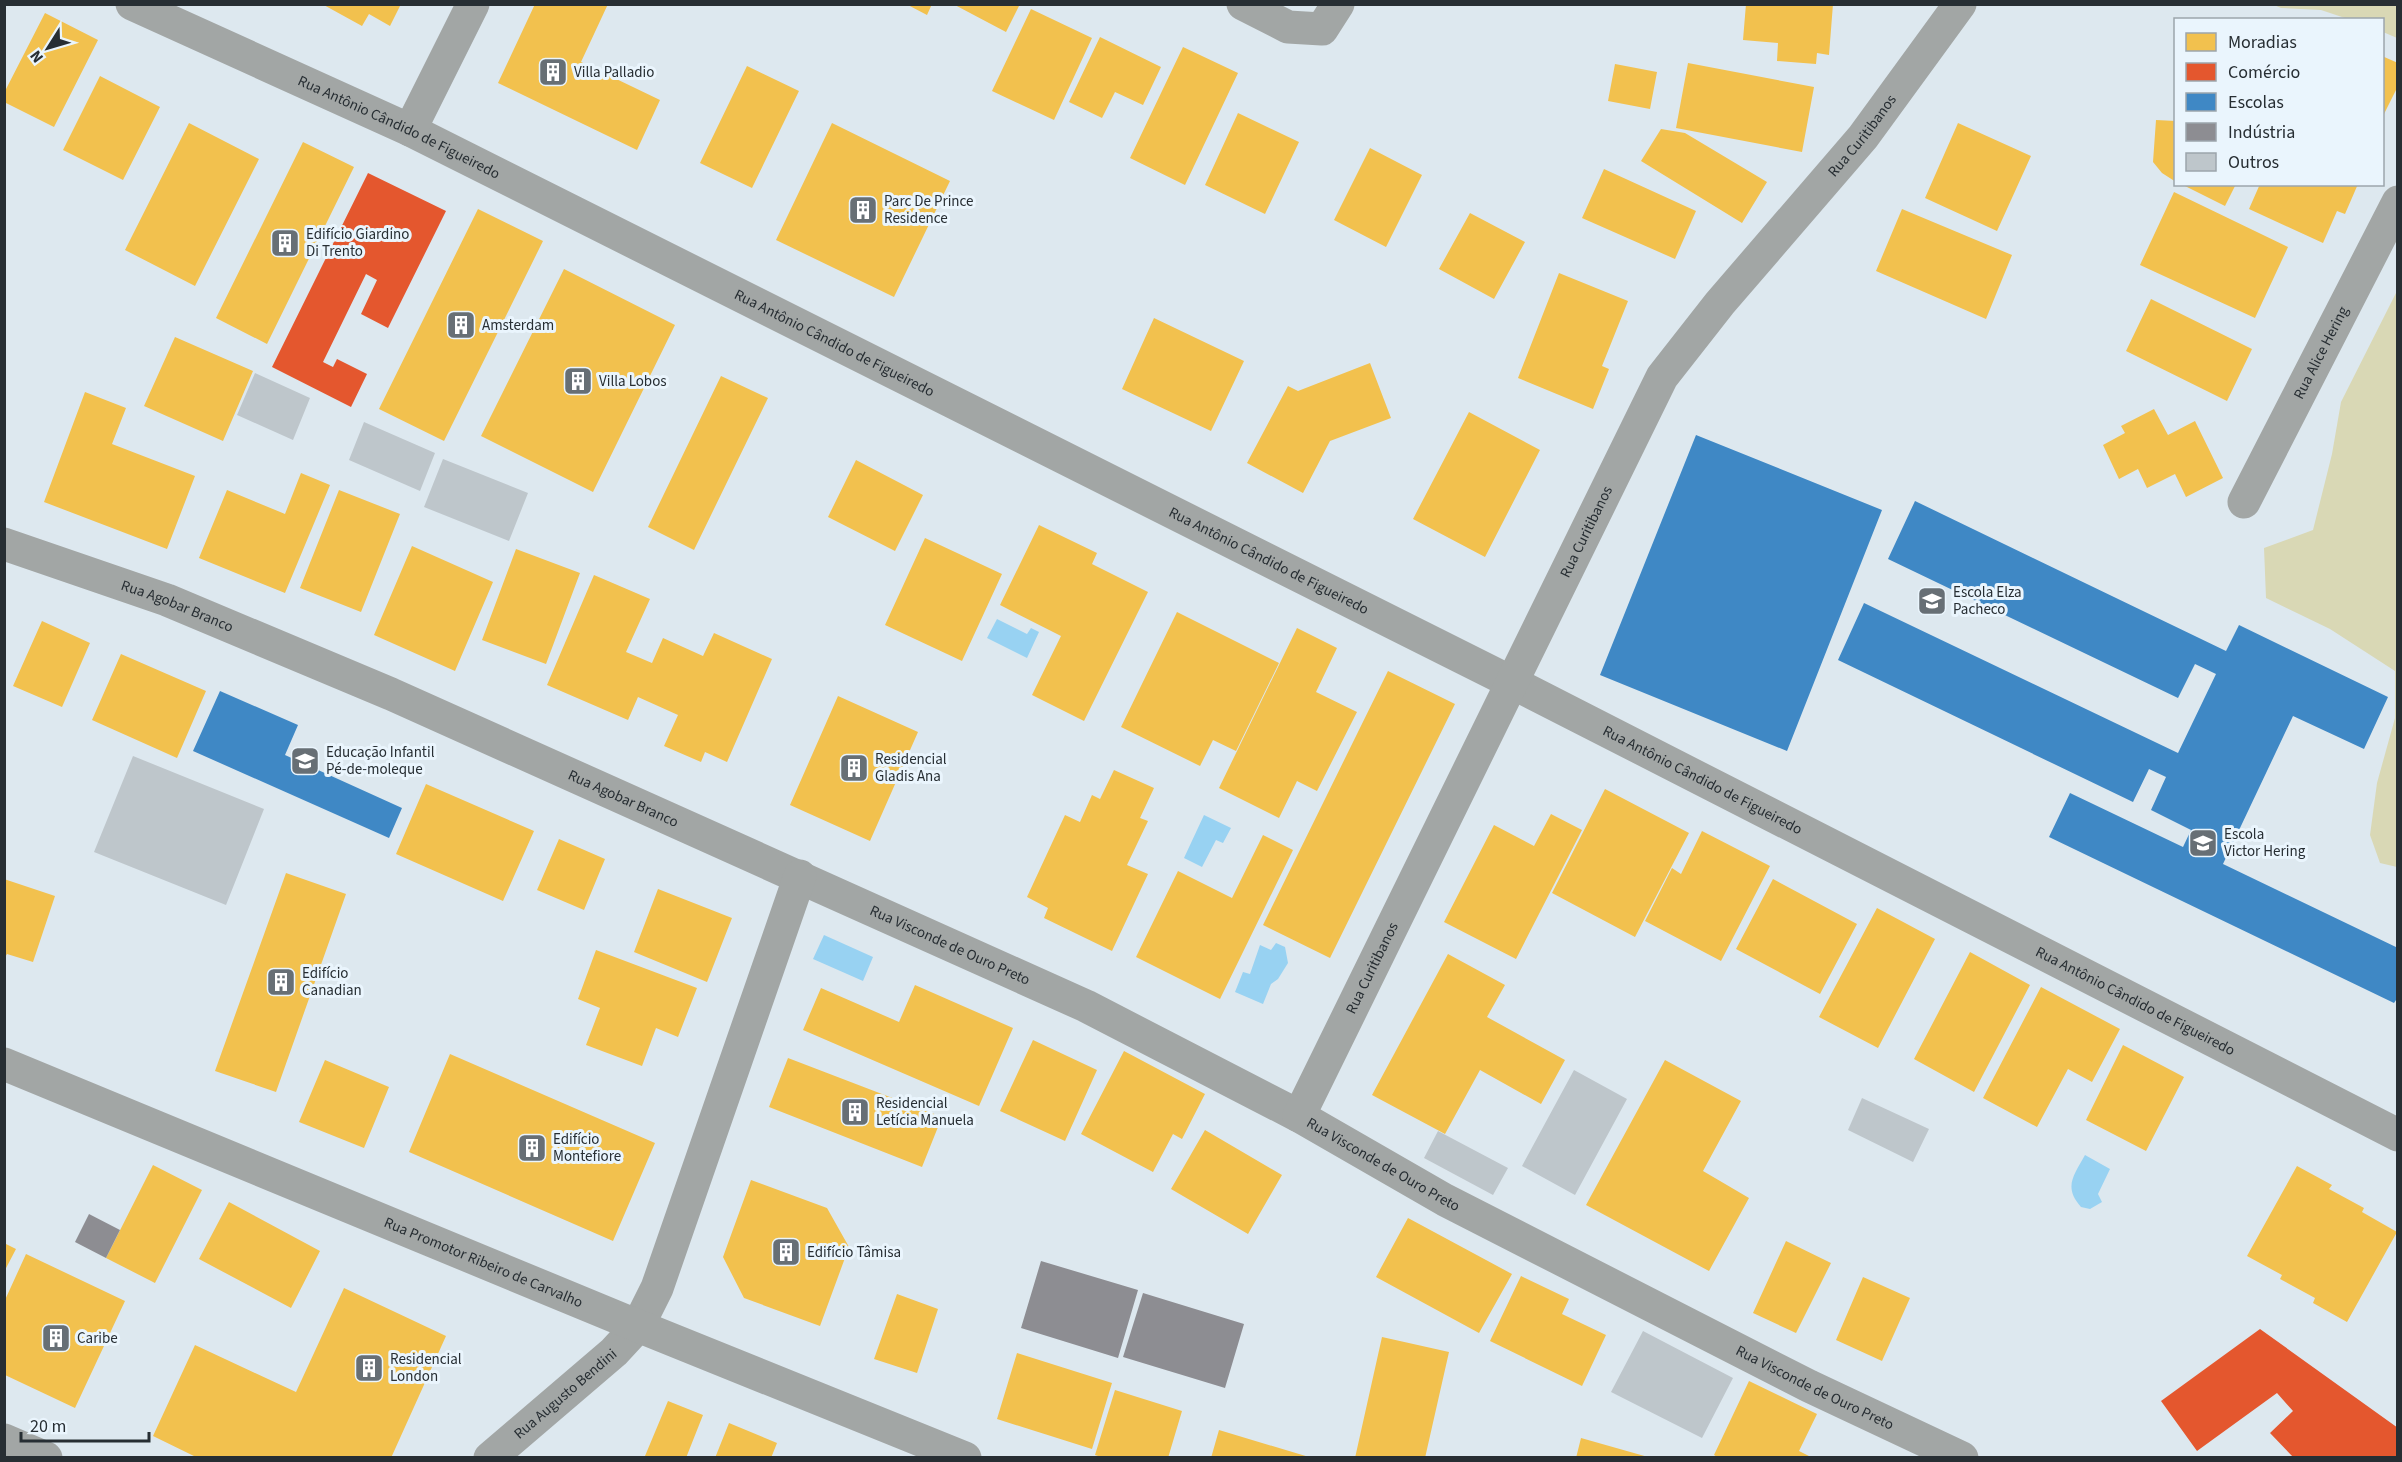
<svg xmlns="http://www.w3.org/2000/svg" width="2402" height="1462" font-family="'Source Sans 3',sans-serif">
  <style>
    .green { fill: #d9d8b5 }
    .water { fill: #98d2f2 }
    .homes { fill: #f2c14e }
    .shops { fill: #e4572e }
    .schools { fill: #3f88c5 }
    .industry { fill: #8d8d92 }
    .building { fill: #bec6cb }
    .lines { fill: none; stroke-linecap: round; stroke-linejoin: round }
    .minor { stroke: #a2a6a5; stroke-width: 33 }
    .tertiary { stroke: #a2a6a5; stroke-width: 33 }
    .labels { text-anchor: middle; stroke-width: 6; stroke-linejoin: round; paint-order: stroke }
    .poi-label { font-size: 15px; fill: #272e33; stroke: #eaf5fd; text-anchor: start }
    .street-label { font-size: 15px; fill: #272e33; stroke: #eaf5fd }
  </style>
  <rect width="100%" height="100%" fill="#dde8ef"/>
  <path class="green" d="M2274,5H2397V38L2383,32L2382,20L2348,19L2321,10L2281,8Z
    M2397,291V867L2380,863L2370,835L2377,783L2395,718V671L2330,629L2266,598L2264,548L2313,530L2332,454L2341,402Z"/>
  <path class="water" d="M997,619L1027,634L1031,628L1039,632L1027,658L987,638Z
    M1204,815L1231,828L1223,843L1216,840L1202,867L1184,858Z
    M824,935L873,957L863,981L813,959Z
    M1276,943L1285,947L1288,963L1278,979L1271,984L1263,1004L1235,992L1243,972L1250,974L1260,945L1271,950Z
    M2085,1155L2110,1169L2098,1194L2102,1202L2090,1209L2081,1207C2063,1187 2074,1175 2085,1155Z"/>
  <path class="homes" d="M322,4H401L390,26L369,14L362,26Z
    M535,4H608L581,62L660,100L637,150L498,83Z
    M906,4H932L927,15Z
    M953,4H1020L1006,32Z
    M1746,4H1833L1829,55L1817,53L1816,64L1777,61L1778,43L1743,40Z
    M1031,9L1092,38L1054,120L992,91Z
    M45,13L98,40L54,127L4,102V93Z
    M1100,37L1161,67L1143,105L1115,92L1102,118L1069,102Z
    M1183,47L1238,73L1185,185L1130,158Z
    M2382,56L2398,63V86L2382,118Z
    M1688,63L1814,87L1802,152L1676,128Z
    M1615,64L1657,72L1650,109L1608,101Z
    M747,66L799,91L752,188L700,163Z
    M100,76L160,107L123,180L63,150Z
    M1238,113L1299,142L1265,214L1205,185Z
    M2156,120L2176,121V182L2162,173L2153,162Z
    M189,123L259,159L195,286L125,250Z
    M832,123L950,181L894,297L776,240Z
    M1958,123L2031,156L1997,231L1925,198Z
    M1661,129L1685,133L1767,182L1742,223L1641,161Z
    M303,142L354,167L267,344L216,318Z
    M1370,148L1422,175L1386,247L1334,220Z
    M1604,169L1696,211L1675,259L1582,218Z
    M2181,184H2236L2225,206Z
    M2260,184H2358L2345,214L2337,211L2323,243L2249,209Z
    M2174,192L2288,247L2255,318L2140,265Z
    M478,209L543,241L444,441L379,409Z
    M1902,209L2012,255L1986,319L1876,271Z
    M1470,213L1525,242L1494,299L1439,269Z
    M564,269L675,325L593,492L481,436Z
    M1559,273L1628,301L1602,366L1609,369L1593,409L1518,378Z
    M2151,299L2252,349L2227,401L2126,351Z
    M1154,318L1244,361L1211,431L1122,389Z
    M175,337L253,371L223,441L144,406Z
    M1370,363L1391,418L1330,441L1303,493L1247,463L1288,386L1298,391Z
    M721,376L768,398L694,550L648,527Z
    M85,392L126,408L112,444L195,476L167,549L44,502Z
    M2154,409L2168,435L2195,421L2223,478L2186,497L2175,474L2147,488L2138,469L2119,479L2103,445L2125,433L2121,426Z
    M1469,412L1540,450L1485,557L1413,519Z
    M856,460L923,495L895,551L828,517Z
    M301,473L330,485L285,593L199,558L227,490L285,514Z
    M339,490L400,514L361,612L300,588Z
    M1039,525L1097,553L1092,564L1148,592L1084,721L1032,695L1061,636L1000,605Z
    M925,538L1002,574L962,661L885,625Z
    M412,546L493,582L455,671L374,635Z
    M516,549L580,573L546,664L482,640Z
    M594,575L650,599L626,652L652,663L663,638L703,656L714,633L772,659L727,762L705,752L701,762L664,746L678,715L638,697L628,720L547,685Z
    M1177,612L1279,663L1236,751L1213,740L1200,766L1121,727Z
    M42,621L90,643L62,707L13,686Z
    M1297,628L1337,648L1316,692L1357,712L1317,791L1297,781L1279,818L1219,788Z
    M121,654L206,691L177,758L92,720Z
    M1388,671L1455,704L1330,958L1263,925Z
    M838,696L918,732L870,841L790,805Z
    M1114,770L1154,788L1140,818L1148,821L1127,865L1148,874L1112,951L1044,918L1048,908L1027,897L1065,815L1080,822L1092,795L1100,799Z
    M426,784L534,831L503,901L396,854Z
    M1605,789L1689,833L1635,937L1552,893Z
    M1551,814L1582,830L1516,959L1444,922L1494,825L1534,846Z
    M1702,831L1770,866L1721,961L1645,921L1672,868L1681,874Z
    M1263,835L1293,850L1220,999L1136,957L1178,871L1232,898Z
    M559,839L605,859L584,910L537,890Z
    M286,873L346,894L276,1092L215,1071Z
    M4,879L55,896L33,962L7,954L4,959Z
    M1773,879L1857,924L1820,994L1736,949Z
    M658,889L732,918L707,982L634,952Z
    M1877,908L1935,939L1878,1048L1819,1017Z
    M596,950L697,988L678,1037L656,1028L642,1066L586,1045L600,1008L578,999Z
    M1970,952L2030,985L1974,1092L1914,1059Z
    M1448,954L1505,985L1487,1017L1565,1060L1541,1104L1480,1070L1445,1134L1372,1095Z
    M915,985L1013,1028L979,1106L803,1030L821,988L899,1022Z
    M2041,987L2120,1029L2092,1082L2068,1069L2037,1127L1983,1098Z
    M1033,1040L1097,1070L1065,1141L1000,1111Z
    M2123,1045L2184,1077L2146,1151L2086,1120Z
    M1124,1051L1205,1094L1182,1139L1173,1134L1153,1172L1081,1134Z
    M450,1054L655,1143L613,1241L409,1152Z
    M788,1058L942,1117L922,1167L769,1107Z
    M325,1060L389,1087L364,1148L299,1122Z
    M1665,1060L1741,1101L1703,1171L1749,1198L1709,1271L1586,1205Z
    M1205,1130L1282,1175L1248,1234L1171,1189Z
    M153,1165L202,1190L155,1283L106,1258Z
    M2297,1166L2332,1185L2329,1189L2364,1208L2362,1212L2397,1232L2347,1322L2313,1303L2315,1298L2280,1279L2282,1275L2247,1256Z
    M751,1180L827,1208L849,1247L820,1326L744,1298L723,1257Z
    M229,1202L320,1251L291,1308L199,1259Z
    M1408,1218L1512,1274L1479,1333L1376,1277Z
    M1786,1241L1831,1263L1796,1333L1753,1313Z
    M4,1243L16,1249L4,1272Z
    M26,1254L125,1301L75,1408L5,1375V1300Z
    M1521,1276L1569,1299L1562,1314L1606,1335L1582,1386L1490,1341Z
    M1863,1277L1910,1298L1882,1361L1836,1340Z
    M344,1288L446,1336L391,1458H198L153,1436L195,1345L296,1392Z
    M897,1294L938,1309L917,1373L874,1359Z
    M1382,1337L1449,1352L1425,1458H1355Z
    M1017,1353L1112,1383L1092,1449L997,1419Z
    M1749,1381L1817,1414L1799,1451L1813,1458H1719L1714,1455Z
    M1115,1390L1182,1411L1168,1458H1104L1095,1455Z
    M668,1401L703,1415L686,1458H648L645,1456Z
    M729,1423L777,1443L771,1458H715Z
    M1219,1430L1309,1457V1458H1211Z
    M1581,1438L1648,1457L1647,1458H1576Z"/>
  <path class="shops" d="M368,173L446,211L388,328L361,314L377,280L366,274L323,362L333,367L337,359L367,374L351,407L272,367Z
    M2260,1329L2398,1428V1458H2294L2270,1433L2293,1411L2277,1393L2197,1451L2161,1401Z"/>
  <path class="schools" d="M1696,435L1882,510L1787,751L1600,675Z
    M1915,501L2226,651L2239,625L2388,697L2364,749L2293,716L2223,864L2398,948V997L2394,1003L2049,837L2070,793L2183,847L2191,830L2151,810L2166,777L2149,769L2133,802L1838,660L1864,603L2178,753L2216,674L2195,664L2178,698L1888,559Z
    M220,691L298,725L285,755L402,808L389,838L193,751Z"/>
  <path class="industry" d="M89,1214L120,1230L106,1258L75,1242Z
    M1041,1261L1138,1290L1118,1358L1021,1328Z
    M1143,1293L1244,1324L1225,1388L1123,1357Z"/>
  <path class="building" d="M255,373L310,398L293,440L237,415Z
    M364,422L435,453L420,491L349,460Z
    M443,459L528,493L509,541L424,507Z
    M133,756L264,809L226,905L94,852Z
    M1574,1070L1627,1099L1575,1195L1522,1166Z
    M1862,1098L1929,1129L1913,1162L1848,1130Z
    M1438,1131L1508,1168L1493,1195L1424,1158Z
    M1643,1331L1733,1378L1702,1438L1611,1392Z"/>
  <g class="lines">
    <g class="minor">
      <path id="s1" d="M132,4L410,130L1513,683L2398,1135"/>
      <path d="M1243,4L1288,27L1322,29L1338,4"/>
      <path d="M410,130L473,4"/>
      <path id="s2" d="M2244,502L2398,202"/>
      <path id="s3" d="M4,544L167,600L391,694L1086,1006L1299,1116L1445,1200L1809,1386L1962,1458"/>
      <path id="s4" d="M1299,1116L1662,377L1720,303L1863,137L1960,4"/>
      <path d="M4,1440L46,1458"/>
      <path id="s5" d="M490,1458L614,1352L638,1326L657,1288L800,876"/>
    </g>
    <path class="tertiary" id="s6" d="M4,1064L638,1326L965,1458"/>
  </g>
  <defs>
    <g id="building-square" transform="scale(1.5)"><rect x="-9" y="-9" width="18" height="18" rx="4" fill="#676f75" stroke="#eaf5fd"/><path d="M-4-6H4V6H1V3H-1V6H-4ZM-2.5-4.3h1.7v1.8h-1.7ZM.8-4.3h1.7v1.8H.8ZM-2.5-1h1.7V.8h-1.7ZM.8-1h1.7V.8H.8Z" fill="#fff"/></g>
    <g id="school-square" transform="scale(1.5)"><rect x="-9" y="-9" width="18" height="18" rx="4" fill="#676f75" stroke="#eaf5fd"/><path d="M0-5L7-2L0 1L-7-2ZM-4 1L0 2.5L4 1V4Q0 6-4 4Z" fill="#fff"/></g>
  </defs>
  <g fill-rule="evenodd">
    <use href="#building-square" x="553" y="72"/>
    <use href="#building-square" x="863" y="210"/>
    <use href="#building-square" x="285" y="243"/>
    <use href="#building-square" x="461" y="325"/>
    <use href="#building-square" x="578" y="381"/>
    <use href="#school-square" x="1932" y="601"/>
    <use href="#school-square" x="305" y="761"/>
    <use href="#building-square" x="854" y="768"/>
    <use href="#school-square" x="2203" y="843"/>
    <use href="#building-square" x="281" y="982"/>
    <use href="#building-square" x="855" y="1112"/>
    <use href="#building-square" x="532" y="1148"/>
    <use href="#building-square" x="786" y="1252"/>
    <use href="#building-square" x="56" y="1338"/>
    <use href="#building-square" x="369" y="1368"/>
  </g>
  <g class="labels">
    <g class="poi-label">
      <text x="574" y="77">Villa Palladio</text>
      <text x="884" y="206">Parc De Prince<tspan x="884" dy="17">Residence</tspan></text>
      <text x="306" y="239">Edifício Giardino<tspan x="306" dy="17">Di Trento</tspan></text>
      <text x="482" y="330">Amsterdam</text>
      <text x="599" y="386">Villa Lobos</text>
      <text x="1953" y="597">Escola Elza<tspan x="1953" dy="17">Pacheco</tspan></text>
      <text x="326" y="757">Educação Infantil<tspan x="326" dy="17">Pé-de-moleque</tspan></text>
      <text x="875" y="764">Residencial<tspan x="875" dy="17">Gladis Ana</tspan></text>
      <text x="2224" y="839">Escola<tspan x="2224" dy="17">Victor Hering</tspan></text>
      <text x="302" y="978">Edifício<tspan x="302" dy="17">Canadian</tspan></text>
      <text x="876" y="1108">Residencial<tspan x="876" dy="17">Letícia Manuela</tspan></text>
      <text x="553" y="1144">Edifício<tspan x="553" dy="17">Montefiore</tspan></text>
      <text x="807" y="1257">Edifício Tâmisa</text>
      <text x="77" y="1343">Caribe</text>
      <text x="390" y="1364">Residencial<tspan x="390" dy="17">London</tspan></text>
    </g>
    <g class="street-label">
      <text dy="5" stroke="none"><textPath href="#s1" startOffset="294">Rua Antônio Cândido de Figueiredo</textPath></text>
      <text dy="5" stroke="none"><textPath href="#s4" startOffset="1137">Rua Curitibanos</textPath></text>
      <text dy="5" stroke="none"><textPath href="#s1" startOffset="780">Rua Antônio Cândido de Figueiredo</textPath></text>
      <text dy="5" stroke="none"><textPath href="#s2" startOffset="168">Rua Alice Hering</textPath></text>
      <text dy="5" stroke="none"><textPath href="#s4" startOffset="651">Rua Curitibanos</textPath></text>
      <text dy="5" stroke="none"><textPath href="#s1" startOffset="1266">Rua Antônio Cândido de Figueiredo</textPath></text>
      <text dy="5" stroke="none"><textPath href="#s3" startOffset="184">Rua Agobar Branco</textPath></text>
      <text dy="5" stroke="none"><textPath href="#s1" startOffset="1752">Rua Antônio Cândido de Figueiredo</textPath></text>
      <text dy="5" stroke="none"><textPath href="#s3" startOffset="670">Rua Agobar Branco</textPath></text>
      <text dy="5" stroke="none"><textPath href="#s3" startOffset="1028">Rua Visconde de Ouro Preto</textPath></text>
      <text dy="5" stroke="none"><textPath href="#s4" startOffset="165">Rua Curitibanos</textPath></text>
      <text dy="5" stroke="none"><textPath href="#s1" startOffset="2238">Rua Antônio Cândido de Figueiredo</textPath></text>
      <text dy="5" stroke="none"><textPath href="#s3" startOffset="1514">Rua Visconde de Ouro Preto</textPath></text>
      <text dy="5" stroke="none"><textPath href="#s6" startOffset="519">Rua Promotor Ribeiro de Carvalho</textPath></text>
      <text dy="5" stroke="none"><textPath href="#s3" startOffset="2000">Rua Visconde de Ouro Preto</textPath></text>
      <text dy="5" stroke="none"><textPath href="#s5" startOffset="99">Rua Augusto Bendini</textPath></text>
    </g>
  </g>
  <rect width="2402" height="1462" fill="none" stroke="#272e33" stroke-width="12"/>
  <rect x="2174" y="18" width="210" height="168" fill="#eaf5fd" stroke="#9ca5ac" stroke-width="1.5"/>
  <rect x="2186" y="33" width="30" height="18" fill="#f2c14e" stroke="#9ca5ac" stroke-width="1.5"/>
  <text x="2228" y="48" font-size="18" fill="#272e33">Moradias</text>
  <rect x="2186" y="63" width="30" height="18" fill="#e4572e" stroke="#9ca5ac" stroke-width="1.5"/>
  <text x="2228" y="78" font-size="18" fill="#272e33">Comércio</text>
  <rect x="2186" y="93" width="30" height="18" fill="#3f88c5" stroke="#9ca5ac" stroke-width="1.5"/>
  <text x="2228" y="108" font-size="18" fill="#272e33">Escolas</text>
  <rect x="2186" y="123" width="30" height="18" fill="#8d8d92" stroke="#9ca5ac" stroke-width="1.5"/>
  <text x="2228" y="138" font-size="18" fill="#272e33">Indústria</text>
  <rect x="2186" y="153" width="30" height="18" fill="#bec6cb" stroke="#9ca5ac" stroke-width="1.5"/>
  <text x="2228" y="168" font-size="18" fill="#272e33">Outros</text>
  <g transform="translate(48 48) rotate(233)" stroke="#eaf5fd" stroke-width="4.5" paint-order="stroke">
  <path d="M0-4.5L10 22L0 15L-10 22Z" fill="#272e33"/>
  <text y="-9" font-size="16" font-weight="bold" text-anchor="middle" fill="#272e33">N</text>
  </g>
  <path d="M21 1432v9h128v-9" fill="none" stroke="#272e33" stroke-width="3"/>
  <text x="30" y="1432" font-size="18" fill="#272e33" stroke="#eaf5fd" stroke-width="4.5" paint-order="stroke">20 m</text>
</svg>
